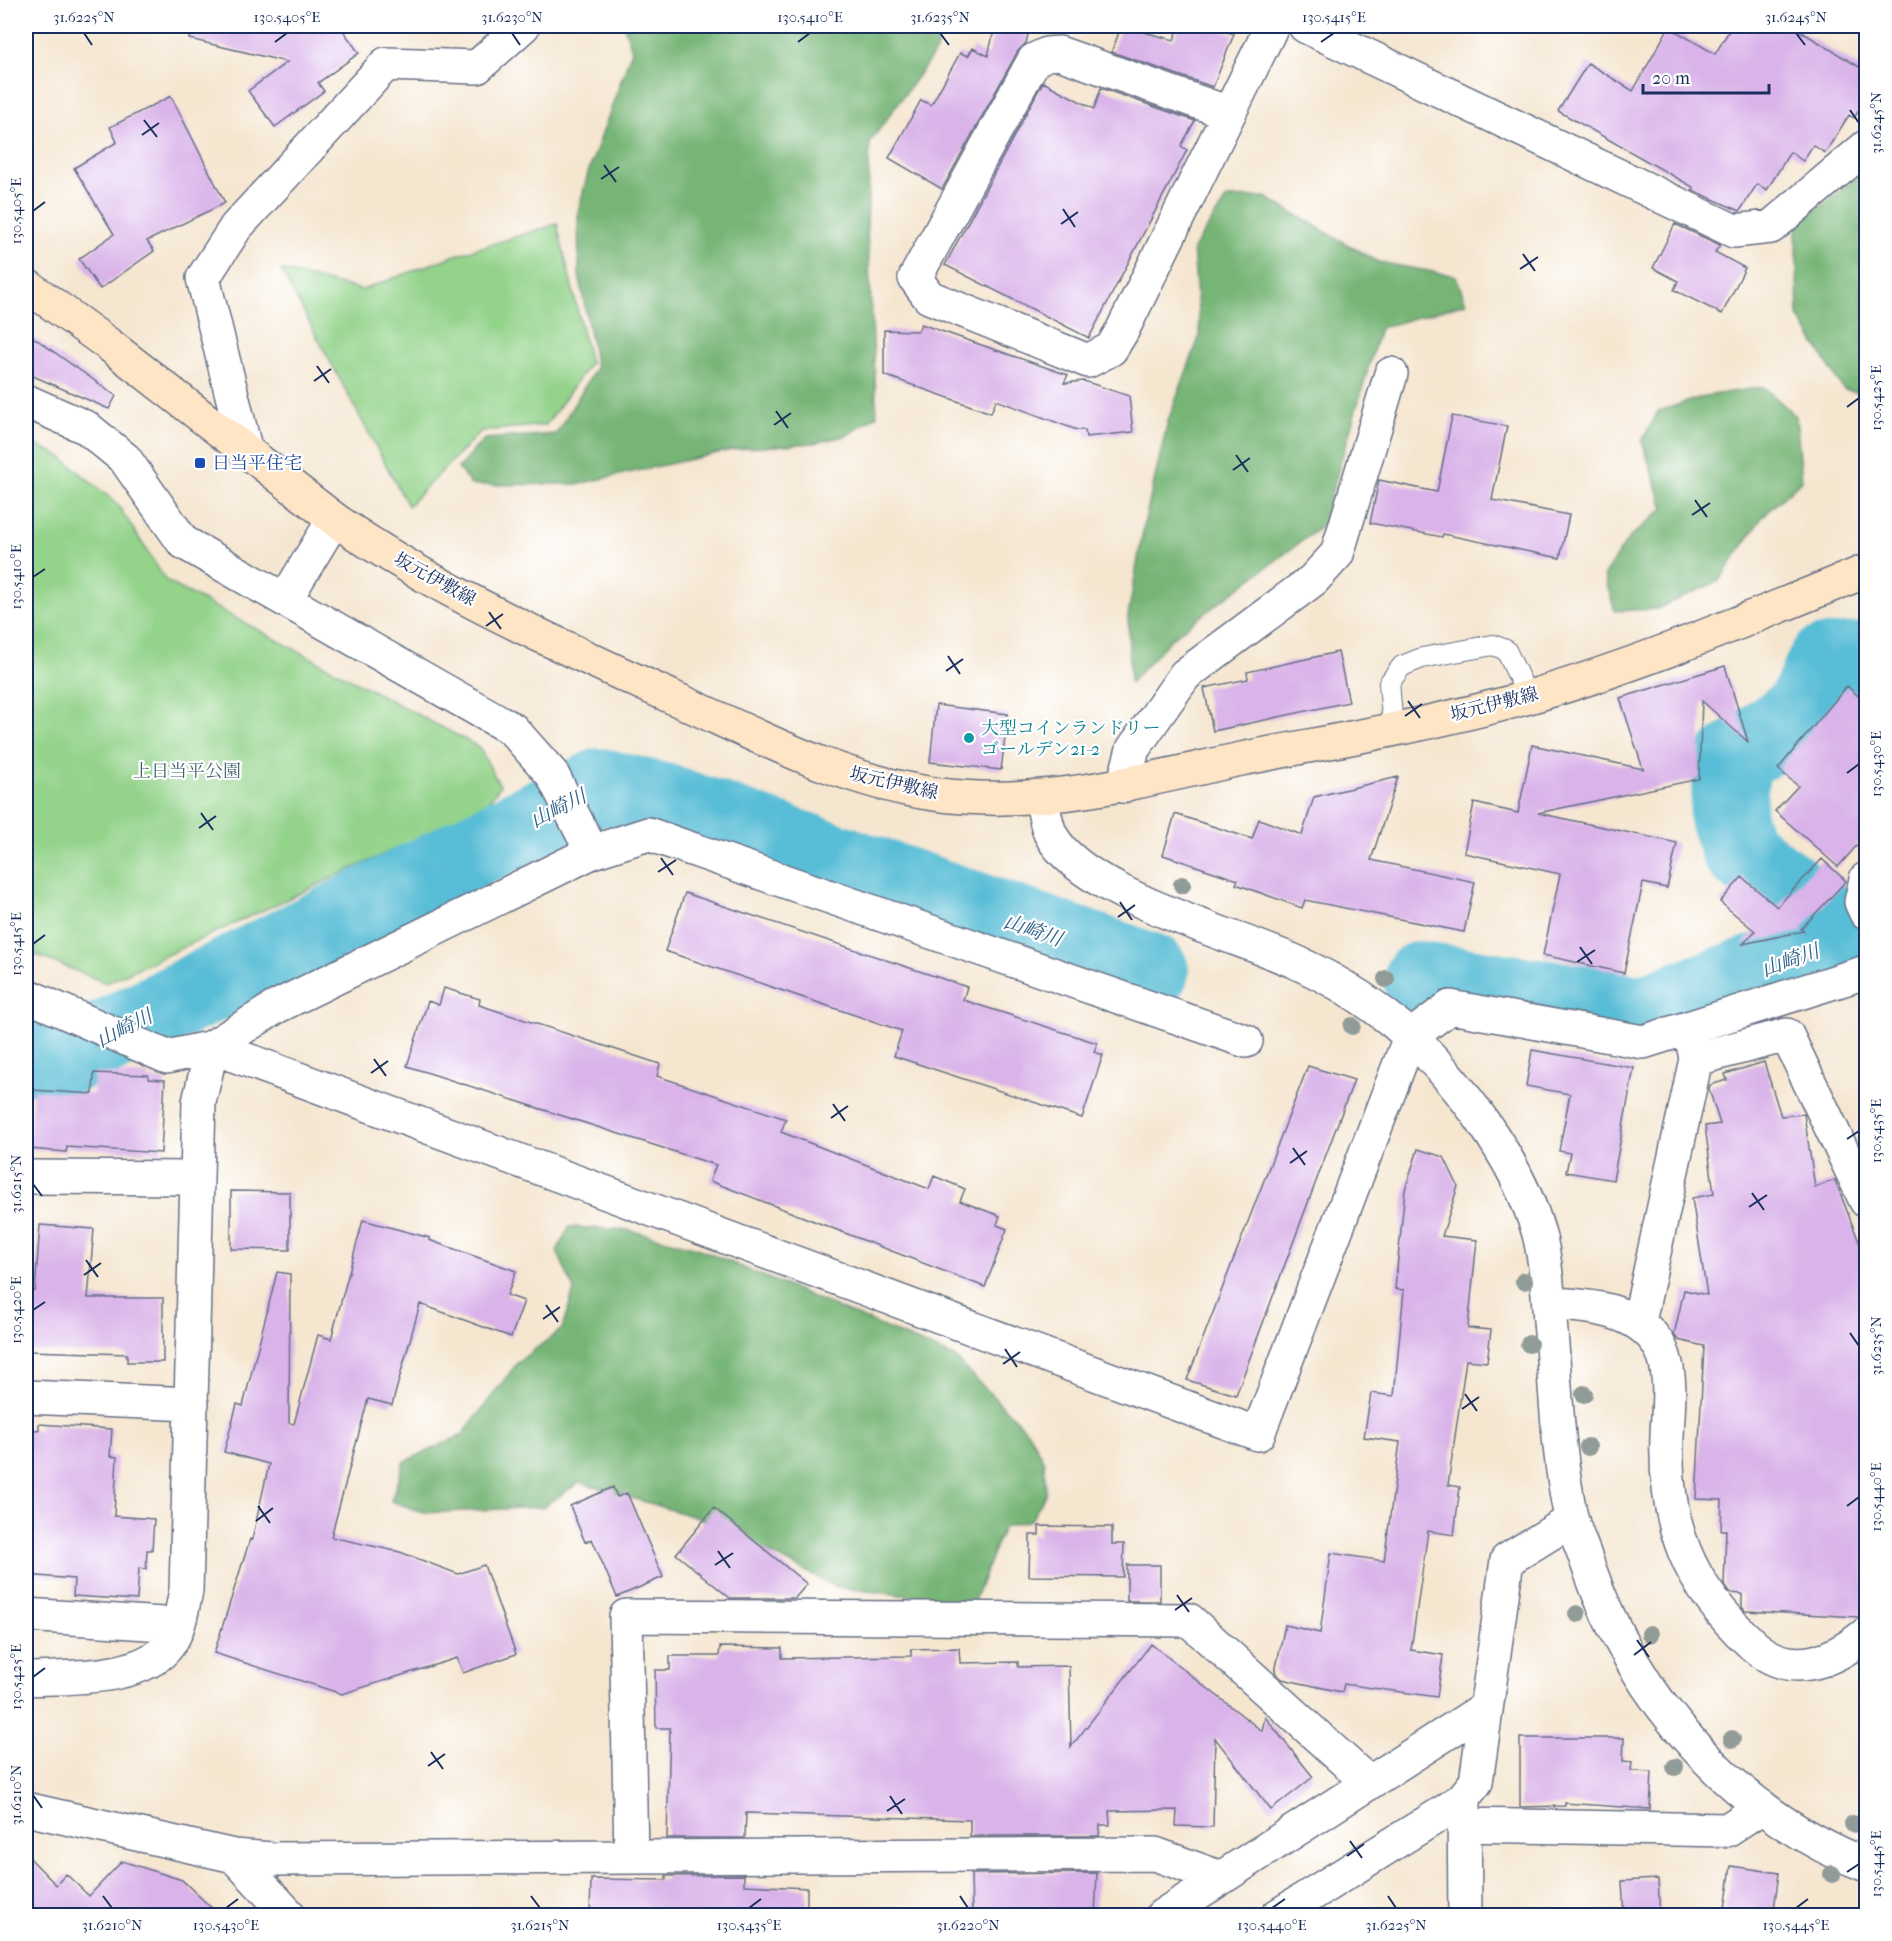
<svg xmlns="http://www.w3.org/2000/svg" width="1892" height="1941" font-family="'IM FELL French Canon','Noto Serif JP',serif">
  <style>
    .green { fill: #93d38a; stroke: #578174; stroke-width: 1.5 }
    .forest { fill: #76b576; stroke: #48726a; stroke-width: 1.5 }
    .lines { fill: none; stroke-linecap: round; stroke-linejoin: round }
    .river { stroke: #58bdd6; stroke-width: 76 }
    .building { fill: #d9b3e9 }
    .service-casing { stroke: #676f86; stroke-width: 22 }
    .minor-casing { stroke: #676f86; stroke-width: 36 }
    .tertiary-casing { stroke: #676f86; stroke-width: 36 }
    .secondary-casing { stroke: #676f86; stroke-width: 36 }
    .service { stroke: #fff; stroke-width: 20 }
    .minor { stroke: #fff; stroke-width: 33 }
    .tertiary { stroke: #fff; stroke-width: 33 }
    .secondary { stroke: #fde5c5; stroke-width: 33 }
    .tree { fill: #919c98 }
    .ticks { fill: none; stroke: #1b2f5e; stroke-width: 2 }
    .transit-dot { fill: #1a4fb4; stroke: #fff; stroke-width: 2 }
    .culture-dot { fill: #0f9aa8; stroke: #fff; stroke-width: 2 }
    .labels { text-anchor: middle; stroke-width: 4.5; stroke-linejoin: round; paint-order: stroke }
    .transit-label { font-size: 18px; fill: #164399; stroke: #fff; text-anchor: start }
    .street-label { font-size: 18px; fill: #1b2f5e; stroke: #fff }
    .culture-label { font-size: 18px; fill: #0d838f; stroke: #fff; text-anchor: start }
    .park-label { font-size: 18px; fill: #3f606b; stroke: #fff }
    .water-label { font-size: 20px; font-style: italic; fill: #306188; stroke: #fff }
    .neatline { fill: none; stroke: #1b2f5e; stroke-width: 2 }
    .ticks-label { font-size: 15px; text-anchor: middle; fill: #1b2f5e }
  </style>
  <rect width="100%" height="100%" fill="#fff"/>
  <filter id="ink" filterUnits="userSpaceOnUse"><feTurbulence type="fractalNoise" baseFrequency=".0167" numOctaves="2"/><feDisplacementMap in="SourceGraphic" scale="12" xChannelSelector="R" yChannelSelector="G"/><feConvolveMatrix kernelMatrix="1 2 1 2 8 2 1 2 1" color-interpolation-filters="sRGB"/></filter>
  <filter id="wash" filterUnits="userSpaceOnUse"><feTurbulence type="fractalNoise" baseFrequency=".008" numOctaves="4" result="noise"/><feDisplacementMap in="SourceGraphic" scale="24" xChannelSelector="R" yChannelSelector="G"/><feGaussianBlur stdDeviation="1.35" result="paint"/><feColorMatrix in="noise" values="0 0 0 0 0 0 0 0 0 0 0 0 0 0 0 0 0 1.4 0 .05"/><feComposite in="paint" operator="in"/></filter>
  <g filter="url(#wash)">
    <rect width="100%" height="100%" fill="#f5e6d0"/>
    <path class="green" d="M557,224L590,363L546,425L481,431L408,506L281,270L362,290L453,256Z
      M26,440L60,456L118,505L166,581L479,747L500,786L484,808L106,983L26,951Z"/>
    <path class="forest" d="M624,26H942L936,51L870,142L867,228L877,415L846,436L813,443L737,449L578,484L471,485L458,468L484,439L556,434L596,368L579,274L578,212L588,173L632,50Z
      M1866,169V394L1843,389L1798,316L1796,227Z
      M1265,197L1378,262L1456,276L1466,303L1380,328L1322,526L1173,637L1130,683L1128,616L1144,525L1168,421L1200,335L1193,249L1227,198Z
      M1764,387L1796,416L1802,480L1763,516L1719,581L1657,609L1615,611L1604,575L1628,539L1664,508L1642,441L1658,411L1705,396Z
      M569,1227L629,1230L697,1248L954,1357L1029,1433L1044,1462L1046,1493L1031,1520L1003,1527L973,1604L836,1587L708,1521L580,1482L542,1507L425,1513L391,1501L404,1462L462,1435L518,1362L562,1329L574,1290L557,1251Z"/>
    <g class="lines">
      <path class="river" d="M1421,979L1613,1007L1636,1015L1833,945L1820,914L1739,851L1727,818L1733,761L1803,710L1825,663L1866,659
        M26,1054L58,1062L601,786L667,802L1151,971"/>
    </g>
    <g id="blocks">
      <path class="building" d="M191,26H340L359,53L318,83L324,91L275,127L248,91L287,62L189,39Z
        M995,26H1030L1026,43L1018,51L942,189L889,158L921,100L931,105L960,53L968,56L973,48L988,56Z
        M1121,26L1174,40L1179,26H1209L1234,34L1213,87L1112,52Z
        M1732,26H1792L1866,71V99L1854,118L1849,115L1825,153L1813,145L1803,161L1790,152L1767,190L1757,184L1740,211L1692,190L1693,187L1558,111L1588,63L1633,91L1669,27L1715,54Z
        M1043,82L1094,109L1101,88L1195,121L1181,146L1187,150L1089,338L945,265Z
        M171,96L225,203L147,241L154,251L100,289L79,259L114,234L74,168L117,142L110,127Z
        M1675,224L1720,245L1715,252L1745,268L1722,314L1674,290L1678,281L1653,268Z
        M921,324L1068,375L1064,383L1084,381L1129,396L1133,432L1086,437L1085,430H1077L996,400L991,413L884,375V330L918,331Z
        M26,332L116,396L109,409L26,373Z
        M1452,416L1507,426L1492,500L1569,515L1560,558L1443,534L1442,537L1370,523L1379,480L1437,492Z
        M1338,652L1349,702L1213,731L1204,688L1248,679L1247,672Z
        M1725,666L1748,742L1702,701L1699,779L1538,813L1677,843L1667,888L1643,883L1624,973L1543,955L1560,874L1464,853L1474,803L1518,813L1532,745L1643,769L1620,698Z
        M1847,686L1866,703V835L1838,867L1775,811L1798,786L1778,769Z
        M936,705L1008,714L1001,770L930,762Z
        M1398,777L1371,860L1475,882L1464,932L1305,900L1302,908L1236,884L1238,880L1163,855L1175,814L1252,839L1259,819L1302,835L1314,797Z
        M1822,859L1846,881L1801,929L1804,931L1743,944L1755,931L1720,902L1742,877L1777,907Z
        M685,893L967,987L963,1000L1097,1043L1094,1052L1103,1055L1082,1118L894,1056L902,1031L665,951Z
        M444,988L480,999L479,1005L660,1064L657,1076L786,1119L781,1132L929,1189L934,1176L965,1189L960,1201L1000,1216L997,1225L1007,1229L985,1287L710,1181L716,1165L407,1066L428,1001L439,1005Z
        M1532,1050L1634,1068L1613,1180L1566,1172L1570,1153L1559,1151L1570,1094L1526,1086Z
        M1764,1062L1781,1116L1804,1114L1815,1187L1835,1180L1866,1260V1523L1863,1616L1859,1617L1745,1611L1742,1607V1594L1730,1593L1724,1584L1726,1530H1721L1722,1500L1696,1499L1704,1346L1678,1340L1674,1335L1684,1290L1707,1295L1692,1198L1714,1194L1705,1126L1720,1124L1709,1089L1710,1085L1727,1080L1725,1074Z
        M1308,1066L1354,1080L1236,1395L1187,1380Z
        M94,1073L148,1075V1079L165,1080L161,1153L67,1147L66,1152L29,1149L33,1090L93,1094Z
        M1418,1149L1444,1157L1458,1186L1442,1236L1477,1240L1468,1328L1491,1330L1487,1362L1466,1360L1448,1485L1460,1487L1454,1535L1428,1531L1411,1650L1443,1655L1437,1697L1344,1684L1342,1692L1282,1679L1275,1672L1285,1625L1320,1633L1331,1553L1384,1561L1400,1442L1364,1437L1371,1393L1394,1396L1404,1290L1395,1289L1405,1190Z
        M231,1191L290,1192V1250L231,1249Z
        M363,1220L430,1238L429,1240L516,1271L507,1295L524,1301L511,1337L420,1304L392,1405L368,1399L331,1537L400,1552L458,1574L484,1565L516,1654L463,1673L457,1658L342,1694L214,1653L250,1539L252,1540L269,1464L224,1452L237,1404L243,1406L277,1272L290,1274L289,1423L294,1424L318,1335L331,1339Z
        M40,1225L94,1229L88,1298H163V1362H127V1354L28,1351L29,1291H35Z
        M39,1424L112,1429L110,1456L117,1457L114,1516L154,1519L152,1550H147L146,1569L139,1568L137,1600L73,1596L74,1579L26,1575V1429L39,1430Z
        M613,1487L617,1497L627,1493L663,1577L617,1597L592,1539L585,1542L570,1506Z
        M714,1508L807,1584L795,1598H730L676,1554Z
        M1039,1526L1112,1527V1544H1124L1123,1577L1029,1576L1030,1535H1039Z
        M1127,1565H1160V1601H1127Z
        M1151,1644L1262,1731L1265,1717L1313,1777L1271,1810L1215,1738L1213,1827L1176,1826L1177,1810L1109,1811L1110,1825H1100L1099,1836H970V1820L746,1813L745,1838H667L670,1728H656L655,1670H670V1656H719L720,1647L782,1648V1658L911,1656V1649L959,1648L960,1663L1018,1662V1667L1069,1666L1071,1747Z
        M1520,1738H1624L1623,1761L1632,1762L1631,1771L1652,1772L1650,1809L1565,1803V1806L1520,1807Z
        M26,1854L56,1885L66,1874L89,1896L122,1861L182,1880L220,1916H27L32,1910L26,1904Z
        M1731,1866L1779,1873L1773,1916H1724Z
        M1097,1873L1095,1916H972L971,1874Z
        M744,1875V1885L807,1888V1916H590L591,1879L666,1880V1876Z
        M1658,1879L1660,1916H1624L1622,1881Z"/>
    </g>
  </g>
  <g filter="url(#ink)">
    <use href="#blocks" fill-opacity="0" stroke="#676f86" stroke-width="1.5"/>
    <g class="lines">
      <g class="service-casing">
        <path id="service" d="M1393,728L1389,683L1402,666L1422,658L1493,645L1506,650L1528,697"/>
      </g>
      <g class="minor-casing">
        <path id="minor" d="M1305,26L1734,231L1771,227L1866,147
          M1229,113L1059,53L1047,54L1034,60L915,278L929,297L1088,361L1111,349L1122,331L1272,26
          M26,401L87,428L125,459L183,542L512,729L552,774L592,852
          M246,452L203,278L236,227L386,64L477,67L523,26
          M285,600L334,519
          M1123,786L1133,749L1185,675L1313,580L1337,554L1391,374
          M1866,879L1861,902L1866,913
          M26,995L167,1057L212,1047L1258,1434L1410,1037L1450,1007L1643,1042L1866,972
          M1696,1059L1787,1035L1866,1201
          M26,1177L197,1178
          M1549,1304C1588,1305 1641,1309 1661,1349C1673,1374 1668,1408 1667,1435C1664,1523 1687,1585 1753,1645C1791,1679 1832,1662 1866,1634
          M1639,1322L1696,1059L1690,1029
          M26,1397L192,1404
          M26,1615L178,1625
          M26,1679C66,1677 144,1681 169,1644C180,1629 182,1608 186,1591L199,1102L212,1047L276,1007L592,852L648,834L1246,1041
          M1464,1803L1465,1916
          M26,1809L234,1856L272,1859L1155,1854L1221,1878
          M1464,1825L1727,1830L1762,1807
          M631,1855L626,1616L1189,1620L1369,1783
          M234,1856L290,1916
          M1162,1916L1484,1709
          M1277,1916L1447,1810L1464,1797L1476,1782L1507,1560L1572,1520"/>
      </g>
      <g class="tertiary-casing">
        <path id="tertiary" d="M1041,798C1044,809 1046,823 1050,833C1079,894 1237,935 1298,963C1344,984 1388,1013 1424,1050C1472,1100 1520,1167 1539,1234C1546,1262 1548,1292 1550,1321C1556,1386 1557,1453 1571,1517C1575,1533 1583,1549 1588,1565C1634,1699 1733,1813 1866,1865"/>
      </g>
      <g class="secondary-casing">
        <path id="secondary" d="M26,285L108,344L334,519C439,592 559,645 674,698C758,736 842,781 934,794C1040,809 1139,781 1241,759C1337,740 1435,724 1529,697C1645,663 1755,616 1866,571"/>
      </g>
      <use href="#service" class="service"/>
      <use href="#minor" class="minor"/>
      <use href="#tertiary" class="tertiary"/>
      <use href="#secondary" class="secondary"/>
    </g>
    <g class="tree">
      <circle cx="1182" cy="885" r="9"/>
      <circle cx="1386" cy="979" r="9"/>
      <circle cx="1352" cy="1026" r="9"/>
      <circle cx="1524" cy="1281" r="9"/>
      <circle cx="1529" cy="1344" r="9"/>
      <circle cx="1584" cy="1394" r="9"/>
      <circle cx="1588" cy="1447" r="9"/>
      <circle cx="1577" cy="1614" r="9"/>
      <circle cx="1650" cy="1634" r="9"/>
      <circle cx="1732" cy="1739" r="9"/>
      <circle cx="1675" cy="1767" r="9"/>
      <circle cx="1853" cy="1824" r="9"/>
      <circle cx="1832" cy="1874" r="9"/>
    </g>
  </g>
  <path class="ticks" d="M84,33L92,45M512,33L520,45M940,33L949,45M1796,33L1805,45M275,42L287,33M798,42L810,33M1321,42L1334,33M1850,110L1859,123M144,120L157,137M142,135L159,123M604,165L616,182M601,179L619,167M1063,209L1075,227M33,211L45,202M1061,224L1078,212M1523,254L1535,271M1520,269L1538,257M317,366L329,383M314,381L331,369M1847,407L1859,398M776,411L788,428M774,425L791,413M1236,455L1248,472M1233,470L1250,458M1695,500L1707,517M1692,515L1710,503M33,577L45,569M489,612L501,629M486,626L503,614M948,656L960,674M946,671L963,659M1408,701L1420,718M1405,716L1422,704M1847,773L1859,764M201,813L213,830M199,828L216,816M661,858L673,875M658,872L676,860M1120,902L1132,920M1118,917L1135,905M33,944L45,935M1580,947L1592,964M1577,962L1595,950M374,1059L386,1076M371,1073L388,1061M833,1104L845,1121M831,1118L848,1106M1847,1139L1859,1131M1293,1148L1305,1165M1290,1163L1307,1151M33,1184L42,1196M1752,1193L1764,1210M1749,1207L1767,1195M86,1260L98,1277M84,1275L101,1263M546,1305L558,1322M33,1310L45,1302M543,1319L560,1307M1850,1333L1859,1346M1005,1349L1017,1367M1003,1364L1020,1352M1465,1394L1477,1411M1462,1409L1479,1397M258,1506L270,1523M1847,1506L1859,1497M256,1521L273,1508M718,1551L730,1568M715,1565L733,1553M1177,1595L1189,1612M1175,1610L1192,1598M1637,1640L1649,1657M1634,1655L1651,1642M33,1677L45,1668M431,1752L443,1769M428,1766L445,1754M33,1795L42,1808M890,1796L902,1814M887,1811L905,1799M1350,1841L1362,1858M1347,1856L1364,1844M1847,1872L1859,1864M103,1896L112,1908M531,1896L540,1908M960,1896L968,1908M1388,1896L1396,1908M226,1908L238,1899M749,1908L761,1899M1272,1908L1285,1899M1796,1908L1808,1899"/>
  <rect class="transit-dot" x="194" y="457" width="12" height="12" rx="3"/>
  <circle class="culture-dot" cx="969" cy="738" r="6"/>
  <g class="labels">
    <g class="transit-label">
      <text x="212" y="469">日当平住宅</text>
    </g>
    <g class="street-label">
      <text transform="translate(435 579) rotate(29)" y="6">坂元伊敷線</text>
      <text transform="translate(1494 704) rotate(-14)" y="6">坂元伊敷線</text>
      <text transform="translate(894 783) rotate(13)" y="6">坂元伊敷線</text>
    </g>
    <g class="culture-label">
      <text x="981" y="734">大型コインランドリー<tspan x="981" dy="21">ゴールデン21-2</tspan></text>
    </g>
    <g class="park-label">
      <text x="187" y="777">上日当平公園</text>
    </g>
    <g class="water-label">
      <text transform="translate(558 808) rotate(-27)" y="7">山崎川</text>
      <text transform="translate(1033 930) rotate(19)" y="7">山崎川</text>
      <text transform="translate(1790 960) rotate(-20)" y="7">山崎川</text>
      <text transform="translate(124 1028) rotate(-27)" y="7">山崎川</text>
    </g>
  </g>
  <rect width="1892" height="1941" fill="none" stroke="#fff" stroke-width="66"/>
  <path d="M1643 84v9h126v-9" fill="none" stroke="#1b2f5e" stroke-width="3"/>
  <text x="1652" y="84" font-size="18" fill="#1b2f5e" stroke="#ffffff" stroke-width="4.5" paint-order="stroke">20 m</text>
  <rect x="33" y="33" width="1826" height="1875" class="neatline"/>
  <g class="ticks-label">
    <text x="84" y="22">31.6225°N</text>
    <text x="287" y="22">130.5405°E</text>
    <text x="512" y="22">31.6230°N</text>
    <text x="810" y="22">130.5410°E</text>
    <text x="940" y="22">31.6235°N</text>
    <text x="1334" y="22">130.5415°E</text>
    <text x="1796" y="22">31.6245°N</text>
    <text transform="translate(1876 123) rotate(-90)" y="5">31.6245°N</text>
    <text transform="translate(16 211) rotate(-90)" y="5">130.5405°E</text>
    <text transform="translate(1876 398) rotate(-90)" y="5">130.5425°E</text>
    <text transform="translate(16 577) rotate(-90)" y="5">130.5410°E</text>
    <text transform="translate(1876 764) rotate(-90)" y="5">130.5430°E</text>
    <text transform="translate(16 944) rotate(-90)" y="5">130.5415°E</text>
    <text transform="translate(1876 1131) rotate(-90)" y="5">130.5435°E</text>
    <text transform="translate(16 1184) rotate(-90)" y="5">31.6215°N</text>
    <text transform="translate(16 1310) rotate(-90)" y="5">130.5420°E</text>
    <text transform="translate(1876 1346) rotate(-90)" y="5">31.6235°N</text>
    <text transform="translate(1876 1497) rotate(-90)" y="5">130.5440°E</text>
    <text transform="translate(16 1677) rotate(-90)" y="5">130.5425°E</text>
    <text transform="translate(16 1795) rotate(-90)" y="5">31.6210°N</text>
    <text transform="translate(1876 1864) rotate(-90)" y="5">130.5445°E</text>
    <text x="112" y="1930">31.6210°N</text>
    <text x="226" y="1930">130.5430°E</text>
    <text x="540" y="1930">31.6215°N</text>
    <text x="749" y="1930">130.5435°E</text>
    <text x="968" y="1930">31.6220°N</text>
    <text x="1272" y="1930">130.5440°E</text>
    <text x="1396" y="1930">31.6225°N</text>
    <text x="1796" y="1930">130.5445°E</text>
  </g>
</svg>
